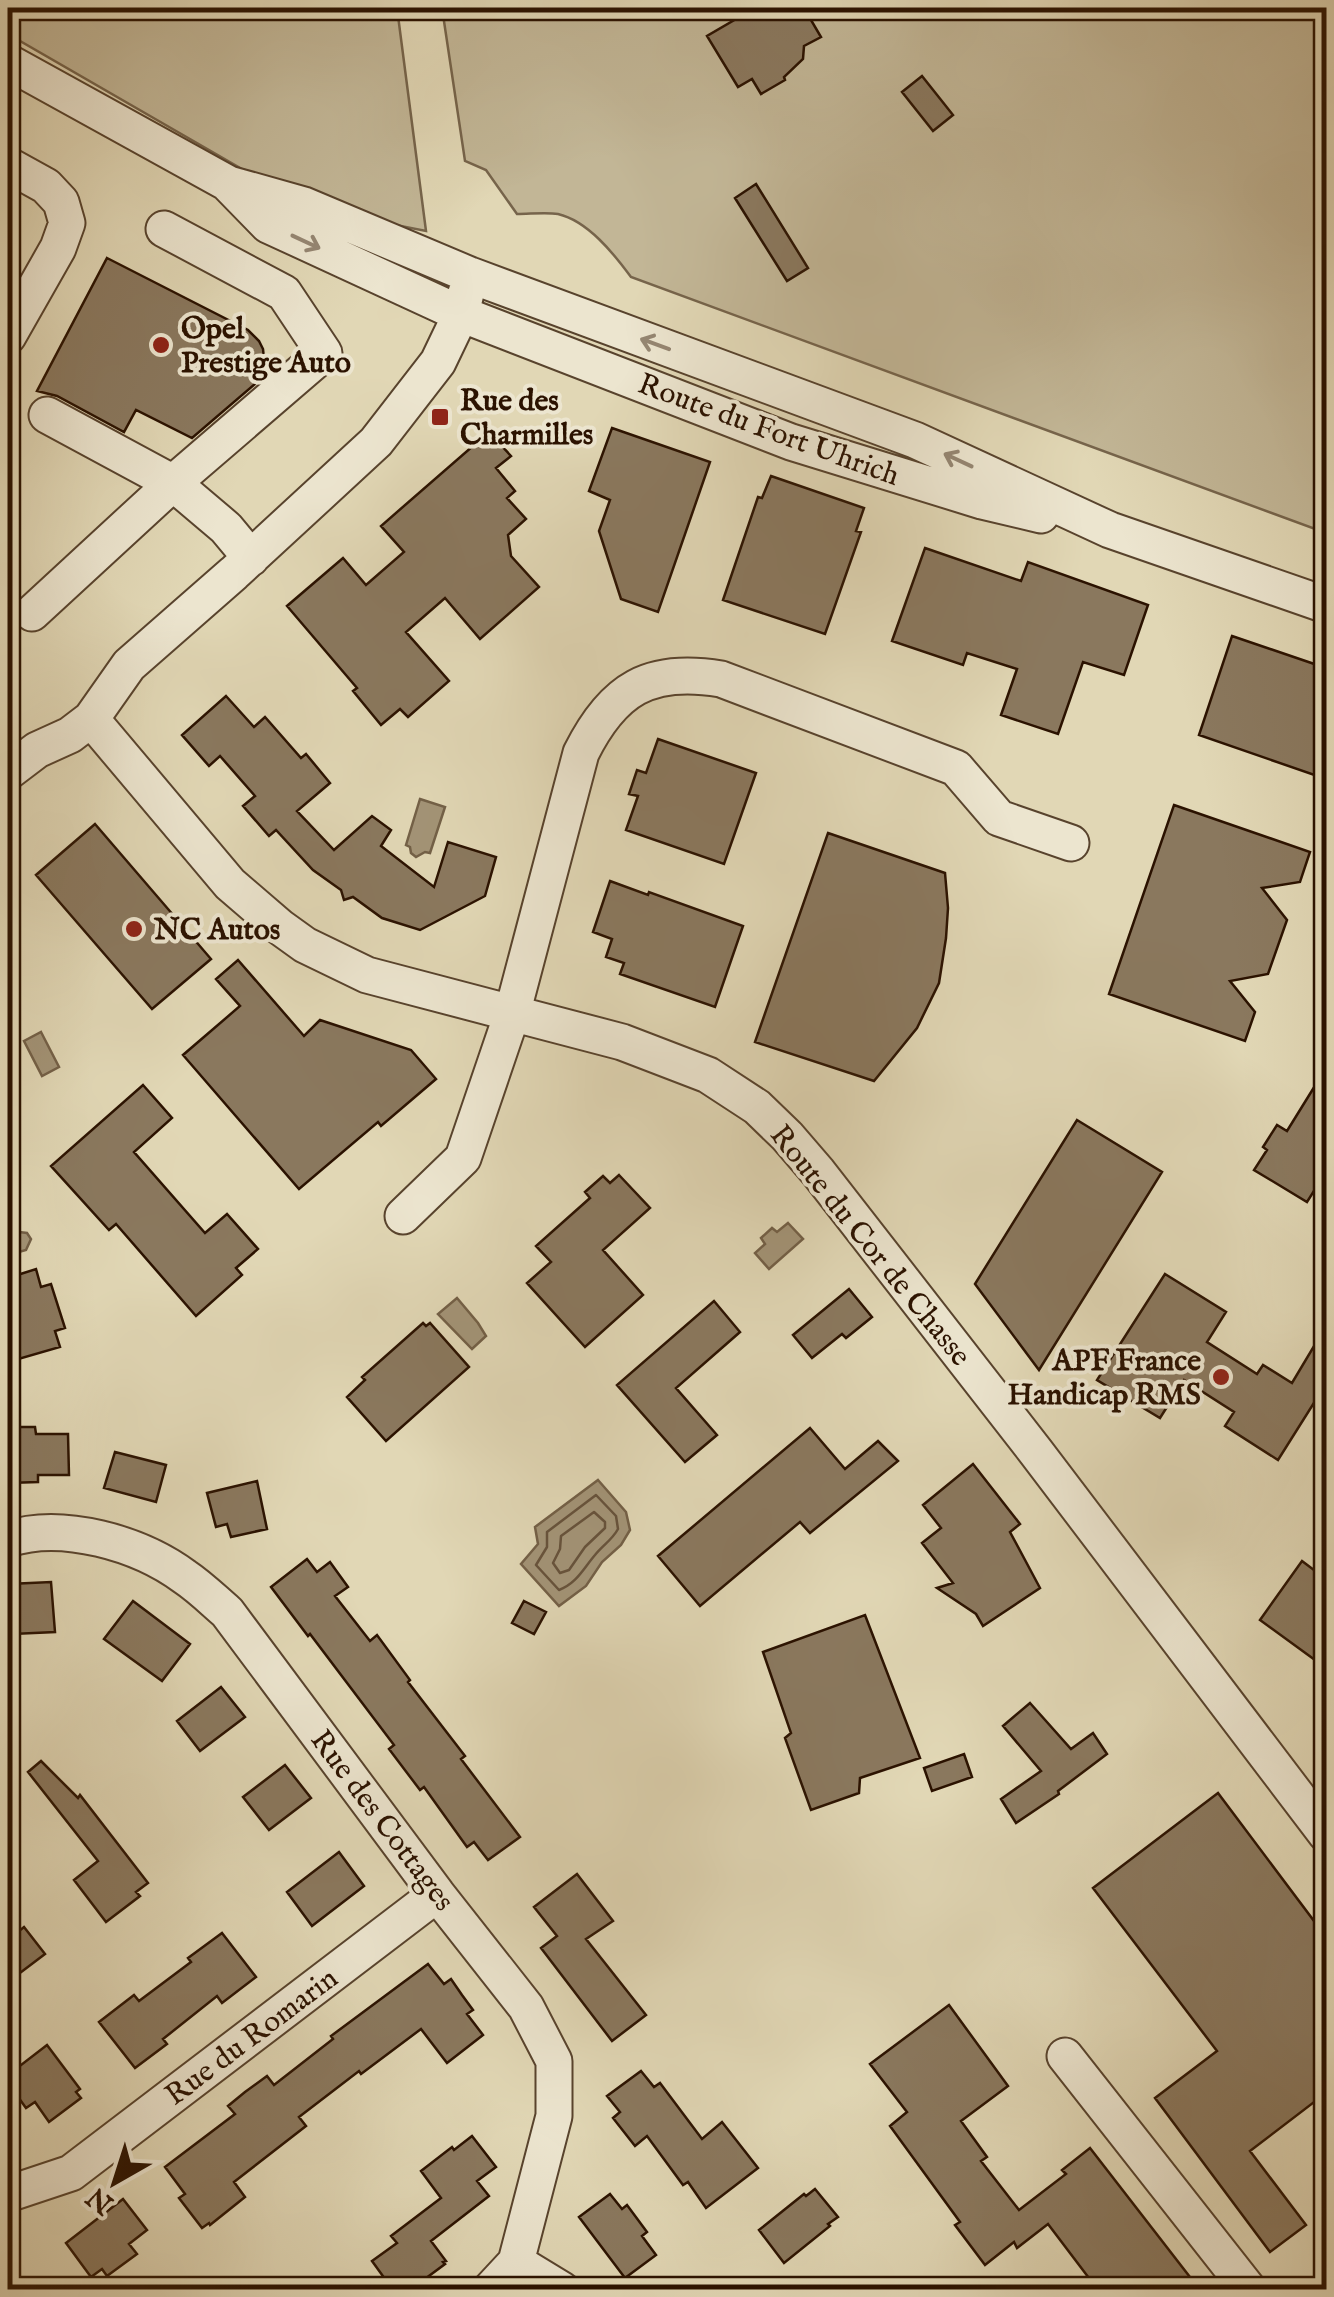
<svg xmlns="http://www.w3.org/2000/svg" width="1334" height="2297" font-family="'IM FELL English',serif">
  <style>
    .green { fill: #c2b696; stroke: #76644b; stroke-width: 2.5 }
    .water { fill: #a39477; stroke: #736047; stroke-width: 2.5 }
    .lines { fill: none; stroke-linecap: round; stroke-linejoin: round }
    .shore { stroke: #67533c; stroke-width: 2.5 }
    .building { fill: #8a785e; stroke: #2b1200; stroke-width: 2.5 }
    .minor-casing { stroke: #58432d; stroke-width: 39 }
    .minor { stroke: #ece5cf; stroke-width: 35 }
    .oneway { stroke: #958672 }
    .poi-dot { fill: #8f2418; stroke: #ece5cf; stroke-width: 4 }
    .labels { text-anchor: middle; stroke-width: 8; stroke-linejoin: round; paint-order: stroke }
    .poi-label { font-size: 30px; font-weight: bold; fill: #2b1200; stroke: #ece5cf; text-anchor: start }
    .street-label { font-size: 30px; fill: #2b1200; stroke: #ece5cf }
  </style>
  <rect width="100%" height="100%" fill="#e1d7b5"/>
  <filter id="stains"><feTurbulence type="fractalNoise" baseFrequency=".002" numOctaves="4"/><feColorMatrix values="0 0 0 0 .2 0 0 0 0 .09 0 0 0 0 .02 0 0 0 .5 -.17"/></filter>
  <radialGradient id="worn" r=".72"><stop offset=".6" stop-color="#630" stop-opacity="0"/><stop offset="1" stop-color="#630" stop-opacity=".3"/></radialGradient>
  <path class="green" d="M8,8H397L426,231L360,218L268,184L8,34Z
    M442,8H1326V533L631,277C614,254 588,221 558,214C546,212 530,214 517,214L486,170L465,161Z"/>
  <path class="water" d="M420,799L445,807L430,853L425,852L416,857L411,853L410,847L406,845Z
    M41,1032L59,1067L42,1076L24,1041Z
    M788,1223L803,1239L769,1269L755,1253L765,1244L761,1238L772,1228L777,1232Z
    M19,1232L27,1233L31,1239L26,1250L8,1255V1235Z
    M457,1298L478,1323L486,1336L472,1349L438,1314Z
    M598,1480L626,1512L630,1530L621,1545L602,1562L586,1586L559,1606L521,1564L538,1544L535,1527Z"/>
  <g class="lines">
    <path class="shore" d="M596,1495L616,1516L618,1529C612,1540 603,1545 595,1555C583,1569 577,1583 559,1590L536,1565L547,1547V1532Z
      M594,1512L605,1522V1528L585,1547L569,1570L560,1573L553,1563L560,1549L561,1536Z"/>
  </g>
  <path class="building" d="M755,8H804L821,37L804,46L803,59L784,77L785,80L761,94L752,79L738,87L707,36Z
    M922,76L953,115L933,131L902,92Z
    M756,184L808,268L787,281L735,198Z
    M107,258L248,330L259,341L263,349L264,359L262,372L255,384L192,438L136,410L124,432L57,396L37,391Z
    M612,428L710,462L658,612L621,599L599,531L610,500L589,491Z
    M489,432L511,456L496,468L515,491L507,498L526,519L508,535L511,556L539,587L480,639L445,598L406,632L449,681L408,717L400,709L381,725L353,691L357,688L287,606L343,558L366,585L404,552L381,526Z
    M771,476L864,508L856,531L861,532L825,634L723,600L758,497L762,498Z
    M925,548L1021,581L1028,562L1148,605L1124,675L1083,662L1058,734L1001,715L1017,669L967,653L963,665L892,641Z
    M1232,636L1326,668V779L1199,735Z
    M226,696L254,727L265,717L301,758L306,754L330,783L297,811L334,850L372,816L391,830L381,846L434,887L448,842L496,857L485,896L420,930L382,918L353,897L344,900L341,890L313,870L276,830L269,836L243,806L255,796L220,756L209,766L182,735Z
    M658,739L756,773L724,864L626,830L638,796L629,794L637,770L646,773Z
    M1174,805L1310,852L1300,882L1262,888L1287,920L1268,974L1230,981L1255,1012L1245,1041L1109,994Z
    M95,824L211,959L152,1009L36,875Z
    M828,833L945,873L948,908L946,938L939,983L917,1028L874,1081L755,1042Z
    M610,881L648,895L649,892L743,926L715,1007L620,974L624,963L606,957L612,939L593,932Z
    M238,960L304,1036L320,1020L411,1050L436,1079L381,1126L378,1122L299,1189L183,1055L240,1006L216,979Z
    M1326,1068V1172L1307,1202L1254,1170L1267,1150L1263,1147L1277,1125L1287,1131Z
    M143,1085L172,1118L134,1152L205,1233L227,1214L258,1249L236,1268L242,1275L196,1316L116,1224L109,1230L51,1166Z
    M1077,1120L1162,1172L1039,1370L975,1284Z
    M619,1175L650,1208L603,1250L643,1295L585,1347L527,1283L551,1262L536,1246L590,1198L585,1192L603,1176L610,1183Z
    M36,1269L41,1287L51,1284L65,1328L55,1331L60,1347L15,1360L8,1335V1278Z
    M1165,1274L1226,1312L1207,1342L1257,1374L1263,1365L1292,1383L1326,1326V1404L1317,1398L1278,1460L1225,1426L1234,1412L1184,1380L1160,1418L1097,1380Z
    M849,1289L872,1317L846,1338L842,1334L812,1358L793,1335Z
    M714,1301L740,1332L676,1388L717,1435L685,1462L617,1385Z
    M423,1323L426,1326L430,1323L469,1367L386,1441L347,1397L365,1380L362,1377Z
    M8,1427H35L36,1434H68L69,1475H38V1482L8,1483Z
    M810,1428L845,1469L878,1441L898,1461L810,1533L800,1522L700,1606L658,1556Z
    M115,1452L166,1465L156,1502L104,1488Z
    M973,1464L1020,1524L1010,1532L1040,1588L983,1626L976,1614L937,1588L953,1583L922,1543L941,1528L923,1505Z
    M257,1481L267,1529L231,1537L227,1524L216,1527L207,1493Z
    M307,1559L317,1572L330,1562L348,1587L335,1596L370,1641L377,1635L410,1680L408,1682L465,1756L461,1759L520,1837L488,1860L474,1842L467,1847L424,1787L420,1790L389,1749L394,1745L310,1634L308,1636L271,1587Z
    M1302,1561L1326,1579V1668L1260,1620Z
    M51,1582L55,1632L13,1634L9,1584Z
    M133,1601L190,1644L162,1681L104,1639Z
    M524,1601L546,1612L534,1634L512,1623Z
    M865,1615L920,1758L860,1778L859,1793L811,1810L785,1738L791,1733L763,1652Z
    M221,1687L245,1717L200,1751L177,1721Z
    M1030,1703L1071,1749L1093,1733L1107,1754L1058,1791L1059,1794L1016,1823L1001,1799L1041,1771L1003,1726Z
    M964,1754L972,1777L932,1791L924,1768Z
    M41,1761L78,1798L80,1795L148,1883L136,1892L140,1896L106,1922L74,1880L98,1861L28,1772Z
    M285,1765L311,1798L269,1830L243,1797Z
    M1218,1793L1326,1937V2093L1250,2151L1306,2225L1270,2252L1155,2098L1217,2051L1093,1888Z
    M339,1852L364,1886L312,1926L287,1892Z
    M577,1874L613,1921L586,1939L646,2015L612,2041L541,1948L557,1936L534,1907Z
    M24,1927L45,1954L8,1982V1940Z
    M222,1933L256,1977L222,2003L217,1996L163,2039L167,2044L135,2068L99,2022L134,1995L139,2001L191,1962L188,1958Z
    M428,1964L444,1984L451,1979L462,1995L473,2010L467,2014L483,2035L447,2063L421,2029L361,2074L359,2071L299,2117L306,2126L234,2182L245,2197L210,2225L209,2223L202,2228L179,2198L185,2194L165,2167L235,2114L228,2106L245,2092L267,2076L274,2085L333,2039L331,2036Z
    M949,2005L1008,2086L961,2121L987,2157L981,2161L1019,2210L1066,2174L1062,2170L1090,2148L1200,2290H1098L1048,2224L1017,2248L1014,2242L985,2265L955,2225L960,2222L890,2126L907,2112L870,2064Z
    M47,2045L80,2089L76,2092L81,2098L49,2122L35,2102L26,2108L8,2083V2075Z
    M641,2071L654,2087L660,2083L702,2139L722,2122L758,2168L706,2208L688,2182L683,2185L647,2136L635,2146L613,2118L620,2112L607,2096Z
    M472,2136L496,2167L477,2181L489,2196L431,2241L446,2261L443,2262L445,2264L410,2290H393L372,2261L397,2243L391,2236L441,2198L421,2171L452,2147L454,2150Z
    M815,2189L838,2217L828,2224L830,2226L784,2263L759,2230L804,2194L806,2196Z
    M610,2194L622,2209L627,2205L647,2232L642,2236L656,2255L625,2278L579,2217Z
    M123,2199L147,2230L129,2244L137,2254L107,2276L102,2269L91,2277L66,2243Z"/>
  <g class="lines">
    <g class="minor-casing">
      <path id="minor" d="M8,62L229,184L304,205L470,275L915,440L1110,530L1326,605
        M8,165L46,186L61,202L67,223L58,248L8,336
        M229,185L268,225L461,314L791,442L982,501L1041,515
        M47,415L173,483L226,528L251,558
        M32,613L173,483L324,353L284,293L164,229
        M91,719L230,884L280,927L305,945L367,975L622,1042L708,1075L757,1107L787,1136L818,1172L1036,1452L1326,1834
        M8,772L37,750L70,735L91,719L129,665L234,573L376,442L438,362L461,314L466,293
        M403,1216L463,1158L512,1014L581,753C613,689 649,667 721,679L956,768L999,818L1071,843
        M8,1539C62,1521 139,1543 185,1577C200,1587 213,1600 227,1612L437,1894L526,2007L554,2061V2116L516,2262L490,2290
        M1065,2056L1249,2290
        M8,2194L71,2173L437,1894
        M516,2262L562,2290"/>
    </g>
    <use href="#minor" class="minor"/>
  </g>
  <defs><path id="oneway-shaft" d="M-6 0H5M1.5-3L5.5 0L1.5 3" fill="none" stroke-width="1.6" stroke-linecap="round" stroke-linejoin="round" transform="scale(2.5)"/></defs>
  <g class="oneway">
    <use href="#oneway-shaft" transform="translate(306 242) rotate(25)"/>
    <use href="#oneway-shaft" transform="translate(655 344) rotate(-160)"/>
    <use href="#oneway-shaft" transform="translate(958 460) rotate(-155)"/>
  </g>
  <g class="poi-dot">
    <circle cx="161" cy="345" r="10"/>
    <rect x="430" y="407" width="20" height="20" rx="5"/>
    <circle cx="134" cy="929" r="10"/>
    <circle cx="1221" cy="1377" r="10"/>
  </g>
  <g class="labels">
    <g class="poi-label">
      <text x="181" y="338">Opel<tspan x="181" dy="34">Prestige Auto</tspan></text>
      <text x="460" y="410">Rue des<tspan x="460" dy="34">Charmilles</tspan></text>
      <text x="154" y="939">NC Autos</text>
      <text x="1201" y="1370" text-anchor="end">APF France<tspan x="1201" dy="34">Handicap RMS</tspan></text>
    </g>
    <g class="street-label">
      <text transform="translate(769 429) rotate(20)" y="10">Route du Fort Uhrich</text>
      <text transform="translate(871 1245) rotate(51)" y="10">Route du Cor de Chasse</text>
      <text transform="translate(383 1820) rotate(53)" y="10">Rue des Cottages</text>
      <text transform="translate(251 2036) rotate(-37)" y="10">Rue du Romarin</text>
    </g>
  </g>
  <rect width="1334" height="2297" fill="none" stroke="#e1d7b5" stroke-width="40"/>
  <rect x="10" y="10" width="1314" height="2277" fill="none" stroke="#2b1200" stroke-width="5"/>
  <rect x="20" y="20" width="1294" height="2257" fill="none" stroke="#2b1200" stroke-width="2.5"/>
  <g transform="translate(115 2182) rotate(219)" stroke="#ece5cf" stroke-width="8" paint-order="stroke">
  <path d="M0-8L18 38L0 25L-18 38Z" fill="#2b1200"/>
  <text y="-15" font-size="28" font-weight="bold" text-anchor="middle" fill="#2b1200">N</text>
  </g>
  <rect width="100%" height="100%" filter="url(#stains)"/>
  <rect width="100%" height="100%" fill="url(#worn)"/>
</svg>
